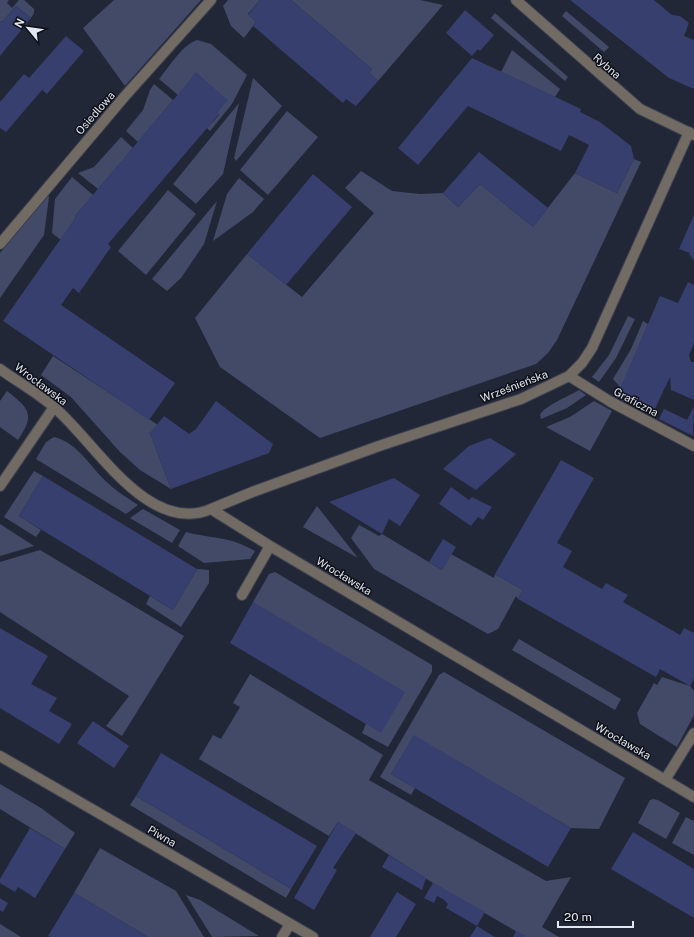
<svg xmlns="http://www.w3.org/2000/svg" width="694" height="937" font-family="'Public Sans',sans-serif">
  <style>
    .green { fill: #424a68 }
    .building { fill: #363f6d }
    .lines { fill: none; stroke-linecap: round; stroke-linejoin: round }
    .minor-casing { stroke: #3d4251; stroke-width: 12 }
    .minor { stroke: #726b64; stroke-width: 10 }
    .labels { text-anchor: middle; stroke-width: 3; stroke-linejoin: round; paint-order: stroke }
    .street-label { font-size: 11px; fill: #e2e6f1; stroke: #0e1018 }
  </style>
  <rect width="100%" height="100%" fill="#222737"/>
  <path class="green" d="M0,0H9L7,3L12,8L19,0H24L34,9V13L31,18L16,6L2,22L0,21Z
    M114,0H201L125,86L83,28Z
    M228,0H260L248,14L256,22L244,38L231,26L223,6Z
    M291,0H420L443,5L378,81L369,73L372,69Z
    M566,11L609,47L604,52L562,16Z
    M495,13L568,77L565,81L491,18Z
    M197,40L211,44L247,75L232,104L210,131L207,128L219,115L217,112L227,100L196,73L178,95L159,79C170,66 181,46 197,40Z
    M512,50L560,89L555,97L501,72Z
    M253,78L282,106L236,161L234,158Z
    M154,84L173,100L138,142L126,131L143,110L150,90Z
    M239,103L223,174L196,204L173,184Z
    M287,111L318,137L268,195L240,170Z
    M121,137L133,148L98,189L78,173L94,167Z
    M634,159L641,162L557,340L548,353L536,364L320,438L220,367L195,318L247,254L302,297L374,213L345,188L361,171L392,191L420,194L443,193L458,207L480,184L533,227L575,173L617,193Z
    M72,177L93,195L75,216L76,217L61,240L52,233L55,199Z
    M239,178L264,199L253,212L213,241L227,194Z
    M168,190L196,214L146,275L118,251Z
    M48,196L49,197L44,235L0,298V253Z
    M217,201L204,244L181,278L167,291L152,279Z
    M628,316L635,319L616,358L599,382L592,377L609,355Z
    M643,321L648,324L621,388L613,379L631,349Z
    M53,356L158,425L150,433L171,489L140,470L120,452L71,397L41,375Z
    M579,390L586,395L567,408L541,419L540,415C544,406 569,396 579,390Z
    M7,391C30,409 35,415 18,440L0,427V401Z
    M594,401L612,411L590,451L546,427L570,417Z
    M54,437C78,442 92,470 110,485C119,493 129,499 138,505L126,514L36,459L46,442Z
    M34,471L43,476L19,516L41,530L36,537L4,517Z
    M317,506L358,558L303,527Z
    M143,509L180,530L172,543L130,518Z
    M0,524L34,546L0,556Z
    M359,525L379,536L382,534L442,570L451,554L494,578L495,574L523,590L518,599L516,596L498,629L488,634L374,569L351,538Z
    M186,532C212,539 230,536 255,551L250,559L204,563L178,546Z
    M40,550L184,636L122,736L106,726L129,696L0,612V562Z
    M197,569L209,570V583L181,627L146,604L150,596L173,610Z
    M275,572L432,665V672L388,747L362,733L366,724L253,602L269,574Z
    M519,639L621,699L615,710L512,650Z
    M444,672L625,778L599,829L571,828L414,736L391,774L415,788L411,795L380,777L439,675Z
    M250,674L383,755L369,780L546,881L571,877L542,927L559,937H526L433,883L338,822L329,836L199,759L213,735L221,739L240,707L233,703Z
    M662,677L690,686L694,691V715L677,747L640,724L637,713L654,683L657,685Z
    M0,784L41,808L75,833L65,849L0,809Z
    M136,796L291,889L286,898L130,805Z
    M653,799L658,800L680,813L666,839L638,823L650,800Z
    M686,817L694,821V855L672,843Z
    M100,848L176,891L204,937H148L74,893Z
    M186,895L200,900L259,936L212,937Z
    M0,924L21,937H0Z"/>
  <path class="building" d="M260,0H291L372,69L369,73L378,81L356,106L346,99L343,103L253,26L256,22L248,15Z
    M570,0H654L672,15L680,16L689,23L684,36L694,40V89L669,78Z
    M16,6L31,18L0,56V21L2,22Z
    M465,10L494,35L480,51L478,49L472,56L446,33Z
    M66,36L84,51L47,94L42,90L6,132L0,128V102L24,74L29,78Z
    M472,58L581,109L580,112L600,122L631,146L634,159L617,193L575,173L589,145L569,135L561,151L468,106L418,165L398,148Z
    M196,73L228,100L217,112L219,114L108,244L111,247L79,293L73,288L61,305L175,383L149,420L3,321L76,217L75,216Z
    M479,152L548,208L533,227L480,184L458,207L443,193Z
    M313,174L352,207L286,285L247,254Z
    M694,215V260L691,258L692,256L689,255L690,253L679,249Z
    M688,282L694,285V343L689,355L691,362H694V400L671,390L670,377L652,415L616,398L660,296L678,303Z
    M216,401L273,444L269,453L171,489L150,433L164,416L189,434L196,429Z
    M694,406L693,436L659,419L664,409L687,420Z
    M490,438L516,454L476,490L443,469L469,446Z
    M561,460L594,478L557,543L572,551L563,567L602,589L606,583L628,595L623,602L680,635L684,628L694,633V679L690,686L660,669L656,677L518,599L523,590L495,574Z
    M43,476L197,569L173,610L19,516Z
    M394,478L420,495L400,526L389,519L382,534L329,502Z
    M451,487L469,500L472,497L492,507L483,520L478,517L471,526L439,504Z
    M443,539L456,547L442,570L429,562Z
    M253,602L405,692L381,733L230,643Z
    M0,628L48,656L31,684L57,698L49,711L72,724L59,744L0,708Z
    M93,721L129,746L114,768L77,743Z
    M414,735L571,828L548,867L391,774Z
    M161,753L317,846L291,889L136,796Z
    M338,822L356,833L333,868L337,870L314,910L294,898Z
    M30,828L65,849L35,898L18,887L15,892L0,883V879Z
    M633,832L694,869V918L611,869Z
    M389,855L426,878L422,890L382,867Z
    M433,883L485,912L477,926L446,908L448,904L443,899L437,896L434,903L424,898Z
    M397,892L416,904L396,937H370Z
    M74,893L148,937H51L48,936Z
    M0,898L8,903L3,912L0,910Z
    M477,926L495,937H470Z
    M516,931L527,937H513Z"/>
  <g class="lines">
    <g class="minor-casing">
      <path id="minor" d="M516,0L640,109L694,135
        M0,244L125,96L211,0
        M0,369C18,382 38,393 55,408C95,442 148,536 211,509L270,546L694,797
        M569,376L611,402L694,446
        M0,486L54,407
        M211,509L255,491L379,446L521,399L569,376L582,363L592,348L689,132
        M242,595L270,546
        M0,756L313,937
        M665,780L694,733
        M282,937L290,924"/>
    </g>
    <use href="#minor" class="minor"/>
  </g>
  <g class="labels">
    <g class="street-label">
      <text transform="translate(607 66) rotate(41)" y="4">Rybna</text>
      <text transform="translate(95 113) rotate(-49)" y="4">Osiedlowa</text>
      <text transform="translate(41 384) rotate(37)" y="4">Wrocławska</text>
      <text transform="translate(514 386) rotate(-21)" y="4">Wrześnieńska</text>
      <text transform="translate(636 402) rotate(28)" y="4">Graficzna</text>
      <text transform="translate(344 576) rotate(31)" y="4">Wrocławska</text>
      <text transform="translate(623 741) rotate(30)" y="4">Wrocławska</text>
      <text transform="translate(162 836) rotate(30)" y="4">Piwna</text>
    </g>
  </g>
  <g transform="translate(28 28) rotate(299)" stroke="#0e1018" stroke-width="3" paint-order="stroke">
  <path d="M0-3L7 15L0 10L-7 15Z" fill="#e2e6f1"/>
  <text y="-6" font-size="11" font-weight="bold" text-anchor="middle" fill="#e2e6f1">N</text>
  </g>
  <path d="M558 921v6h75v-6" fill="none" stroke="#e2e6f1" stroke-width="2"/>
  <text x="564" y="921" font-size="12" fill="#e2e6f1" stroke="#0e1018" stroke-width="3" paint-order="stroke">20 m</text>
</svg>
